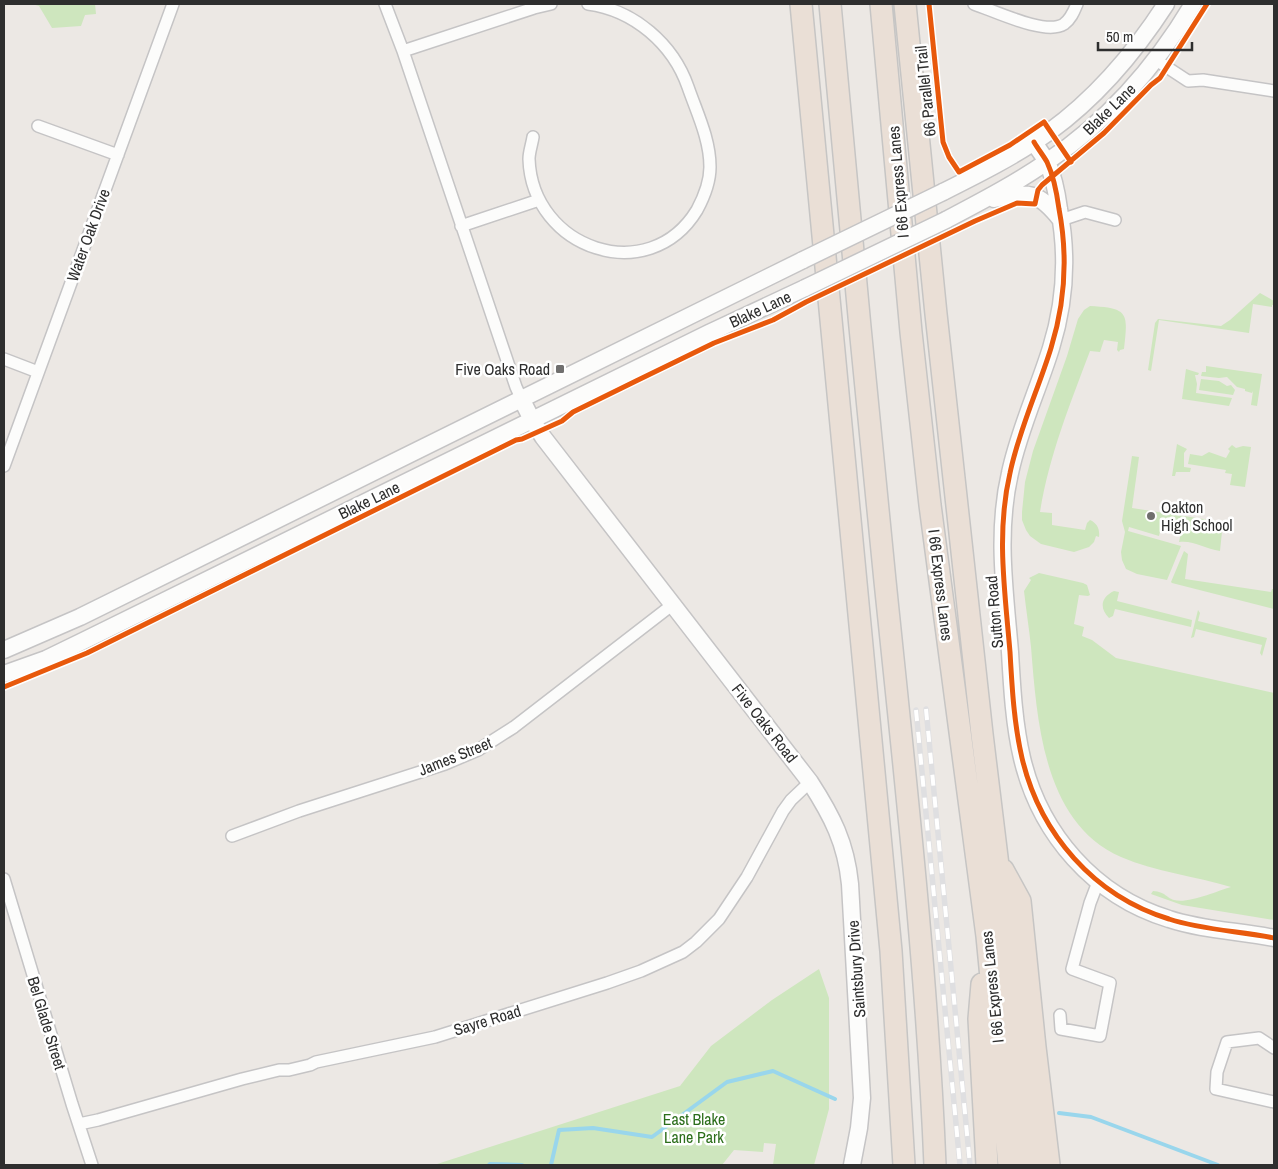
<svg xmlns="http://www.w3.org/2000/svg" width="1278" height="1169" viewBox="0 0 1278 1169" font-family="'Archivo Narrow',sans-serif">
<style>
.green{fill:#cee6be}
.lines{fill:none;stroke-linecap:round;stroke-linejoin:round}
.stream{stroke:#99d6ec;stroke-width:4}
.street-casing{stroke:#c5c4c5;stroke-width:14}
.secondary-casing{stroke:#c5c4c5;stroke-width:19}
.highway-casing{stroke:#c6c5c4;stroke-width:24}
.street{stroke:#fcfcfb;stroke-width:11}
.secondary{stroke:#fcfcfb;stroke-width:16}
.highway{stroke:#eadfd6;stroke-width:21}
.rail-casing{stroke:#dfdfe1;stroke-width:5.5}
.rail{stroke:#fff;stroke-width:4;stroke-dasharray:11;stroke-linecap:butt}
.secondary-bridge-casing{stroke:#c5c4c5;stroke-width:19;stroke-linecap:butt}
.secondary-bridge{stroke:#fcfcfb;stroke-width:16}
.cycleway-casing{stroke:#fff;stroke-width:8}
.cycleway{stroke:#e8590c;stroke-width:5}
.poi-dot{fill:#706f6e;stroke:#fff;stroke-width:2}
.labels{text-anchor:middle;stroke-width:5;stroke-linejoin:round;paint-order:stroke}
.street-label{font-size:16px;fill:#2e2e2e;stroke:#fff}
.poi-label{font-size:16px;fill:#2e2e2e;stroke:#fff;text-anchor:end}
.park-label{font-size:16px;fill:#2c6e1b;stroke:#fff}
</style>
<rect width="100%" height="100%" fill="#ece8e4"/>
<path class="green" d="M32,4H95L96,14L85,15L81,26L52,28L39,6Z
M1260,293L1274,301L1273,305H1272V307L1253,304L1249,333L1159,320L1151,371L1148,370L1155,323L1158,319L1221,326L1230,320Z
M1090,306C1129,308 1128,313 1124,349L1120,350L1119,352L1117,350L1118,342L1104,340L1100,352L1090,351C1070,404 1049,456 1040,512L1052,513V525L1085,530L1087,523L1090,520C1097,523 1100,529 1099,537L1096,536L1094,542L1089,547L1074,552L1041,544L1030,536L1026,530L1022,520V512L1025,482L1033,451L1067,356L1078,319L1084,310Z
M1206,366L1262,374L1257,406L1251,405L1253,391L1252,393L1245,391V389L1237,387L1227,377L1219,378L1201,376L1202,372H1206Z
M1186,369L1199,373L1198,375H1195L1197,384L1196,393L1232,398L1229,406L1182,399Z
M1201,379L1219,381L1227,386L1231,385L1235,390L1233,395L1199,390Z
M1177,444L1187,449L1184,453V467L1191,468L1190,472H1176L1175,476H1172Z
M1232,445L1236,448L1243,446L1251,447L1245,487L1230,485L1232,474L1225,473L1226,470L1188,464L1190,454L1202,456L1209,452L1226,458L1230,451L1228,449Z
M1132,456L1139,457L1132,508L1223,522L1220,551C1205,549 1194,540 1179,542L1181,533L1161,527L1159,536L1129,527L1128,531L1181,546L1167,580L1137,574L1126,569L1122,560L1121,552L1125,532L1122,521Z
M1184,551L1188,554L1185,579L1271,592L1272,589H1274V609L1172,583L1171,582Z
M1039,573L1083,583L1087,585L1090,595L1088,596L1079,595L1074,624L1084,627L1082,636L1092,640L1116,658L1274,693V920L1182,905L1151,894L1153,891C1166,892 1165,897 1174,900C1188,904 1217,891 1231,887C1195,876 1156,872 1121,857C1043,823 1037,720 1031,647C1029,628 1026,609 1024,591L1031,580L1029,578Z
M1114,591L1119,592L1117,601L1192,620L1191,627L1115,609L1113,616L1109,618C1099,608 1101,597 1114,591Z
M1198,610L1200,613L1198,621L1267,638L1262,656L1260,653L1262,645L1196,629L1194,637L1191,638Z
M819,969L829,998V1109L814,1165H773L776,1144L764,1143L763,1152L734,1150L722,1165H434L680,1086L711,1046L772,1000Z"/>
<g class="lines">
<path class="stream" d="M1059,1113L1091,1117L1218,1165
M489,1165L490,1164L522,1165
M551,1165L559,1130L593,1128L652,1137L727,1082L773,1071L835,1099"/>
<g class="street-casing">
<path id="street" d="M385,4L403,51L516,387L521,398
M974,4C995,11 1046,36 1064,24C1071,19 1074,11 1077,4
M403,51L534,8L551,4
M1156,60L1188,81L1203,80L1274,91
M38,126L118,155
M533,137C532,144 529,152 529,159C532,249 649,289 697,210C704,197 710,182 710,167C710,139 697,113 688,87C673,44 634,10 588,4
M1061,220L1085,212L1115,220
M461,226L539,200
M4,359L38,372
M4,466L173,4
M232,836L299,811L445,764L478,750L514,727L672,605
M4,879L72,1104L92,1165
M1060,1015L1061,1029L1100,1036L1110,983L1072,969L1090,903L1098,882
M1274,1048L1259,1038L1227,1042L1217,1072L1216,1089L1274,1102
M79,1124L98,1120L242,1079L279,1070H289L310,1065L316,1062L435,1037L607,983L641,971L683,952L696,942L719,919L747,877L783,811L791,800L810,782"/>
</g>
<g class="secondary-casing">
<path id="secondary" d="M1034,142C1038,149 1043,155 1047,162C1054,177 1057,194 1059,209C1068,256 1065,303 1051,348C1038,390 1019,430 1010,473C996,533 1005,592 1010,652C1012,687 1014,724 1022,758C1040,834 1094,896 1169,919C1202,930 1240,931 1274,938
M943,192C979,174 1015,156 1049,132C1096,98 1135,52 1166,4
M994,199C1029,191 1038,191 1061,220
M946,220C980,202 1015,184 1048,161C1108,121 1156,66 1193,4
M521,398L532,420L543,437L810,782C832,816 846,843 850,884L862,1098L859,1128L852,1165
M4,650L80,617L803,260
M4,674L46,659L81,642L709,333L805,288"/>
</g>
<g class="highway-casing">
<path id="highway" d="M801,4L891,951L904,1165
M830,4C848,196 865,389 885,581C905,776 927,970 935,1165
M881,4L911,332L930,505L987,936L1009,1165
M905,4L936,314L982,734L1014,997L1030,1165
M1003,870L1020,901L1035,1047L1049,1165
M982,984L979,1019L987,1165"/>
</g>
<use href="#street" class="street"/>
<use href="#secondary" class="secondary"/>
<use href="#highway" class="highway"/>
<g class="rail-casing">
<path id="rail" d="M926,709L970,1165
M916,710L960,1165"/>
</g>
<use href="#rail" class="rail"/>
<g class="secondary-bridge-casing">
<path id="secondary-bridge" d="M803,260L943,192
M805,288L946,220"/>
</g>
<use href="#secondary-bridge" class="secondary-bridge"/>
<g class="cycleway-casing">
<path id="cycleway" d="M929,4L943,142L949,157L959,172L1010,145L1044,122L1071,162
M1034,142C1038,149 1043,155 1047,162C1054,177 1057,194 1059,209C1068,256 1065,303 1051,348C1038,390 1019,430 1010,473C996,533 1005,592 1010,652C1012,687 1014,724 1022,758C1040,834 1094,896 1169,919C1202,930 1240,931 1274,938
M4,687L87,653L516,440L522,439L562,421L573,412L636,381L714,343L773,320L806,302L975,221L1017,203L1035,204L1038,190L1042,185L1104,133L1151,85L1160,78L1207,4"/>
</g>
<use href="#cycleway" class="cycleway"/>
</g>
<g class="poi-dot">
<rect x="555" y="364" width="10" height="10" rx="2.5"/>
<circle cx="1151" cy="516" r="5"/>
</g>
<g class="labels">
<g class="street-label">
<text transform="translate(925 91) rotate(-96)" y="6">66 Parallel Trail</text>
<text transform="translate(1109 109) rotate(-44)" y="6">Blake Lane</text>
<text transform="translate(898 182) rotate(-95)" y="6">I 66 Express Lanes</text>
<text transform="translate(88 235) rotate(-70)" y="6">Water Oak Drive</text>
<text transform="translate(760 309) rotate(-25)" y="6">Blake Lane</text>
<text transform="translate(369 500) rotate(-26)" y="6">Blake Lane</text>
<text transform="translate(941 585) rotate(83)" y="6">I 66 Express Lanes</text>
<text transform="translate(994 612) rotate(-95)" y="6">Sutton Road</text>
<text transform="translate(765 723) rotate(52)" y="6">Five Oaks Road</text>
<text transform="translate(455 756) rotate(-22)" y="6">James Street</text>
<text transform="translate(856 969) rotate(-94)" y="6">Saintsbury Drive</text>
<text transform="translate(992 987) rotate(-96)" y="6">I 66 Express Lanes</text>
<text transform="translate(487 1020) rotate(-17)" y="6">Sayre Road</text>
<text transform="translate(47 1023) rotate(73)" y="6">Bel Glade Street</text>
</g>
<g class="poi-label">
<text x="550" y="375">Five Oaks Road</text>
<text x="1161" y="513" text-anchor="start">Oakton<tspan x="1161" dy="18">High School</tspan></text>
</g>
<g class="park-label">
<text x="694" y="1125">East Blake<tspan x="694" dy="18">Lane Park</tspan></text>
</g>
</g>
<rect width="1278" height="1169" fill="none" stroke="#2e2e2e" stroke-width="10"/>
<path d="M1098 42v8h94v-8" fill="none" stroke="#2e2e2e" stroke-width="2.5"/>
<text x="1106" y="42" font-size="15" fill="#2e2e2e" stroke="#ffffff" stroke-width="4" paint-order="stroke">50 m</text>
</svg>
